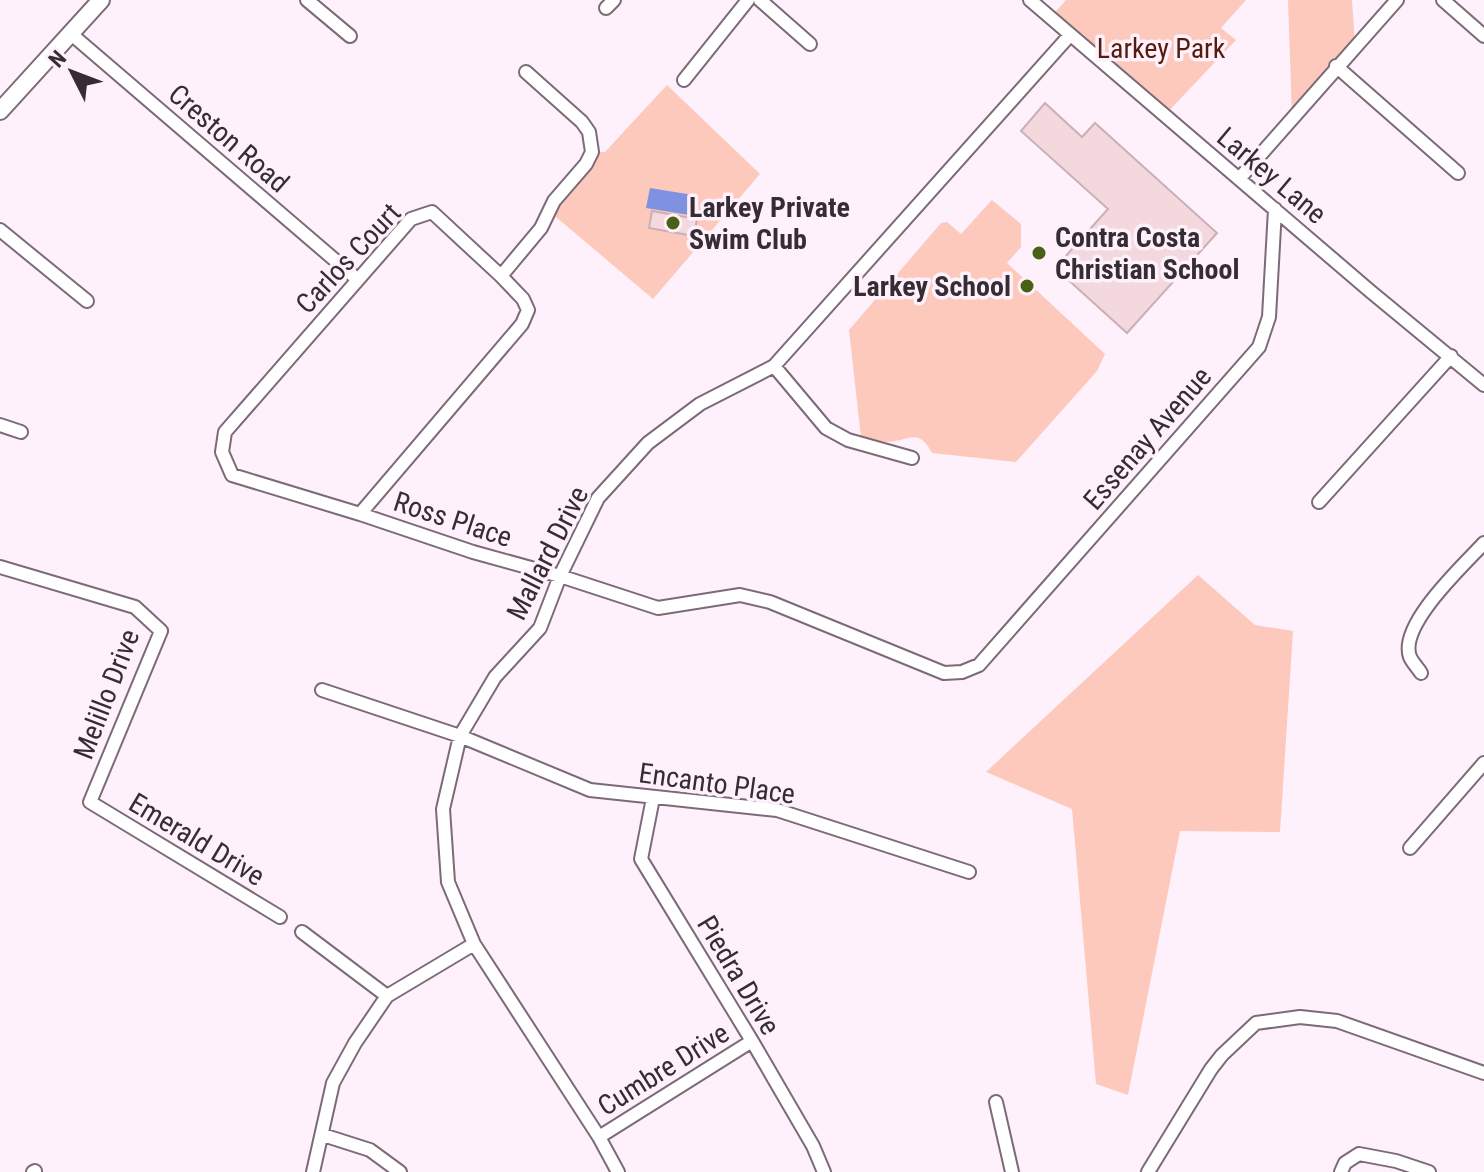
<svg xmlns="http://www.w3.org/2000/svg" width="1484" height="1172" viewBox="0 0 1484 1172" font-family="'Roboto Condensed',sans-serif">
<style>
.green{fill:#fdc9bc}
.water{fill:#7f92e2}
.building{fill:#f3d8dd;stroke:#cab0b5;stroke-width:2}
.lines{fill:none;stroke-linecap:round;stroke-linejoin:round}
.minor-casing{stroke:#7c6a78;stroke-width:16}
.secondary-casing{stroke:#7c6a78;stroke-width:20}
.minor{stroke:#fff;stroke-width:12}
.secondary{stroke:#fff;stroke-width:16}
.poi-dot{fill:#476214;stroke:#fef1fb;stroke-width:3}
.labels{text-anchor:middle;stroke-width:7;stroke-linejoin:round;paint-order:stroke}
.park-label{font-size:28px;fill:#551b0c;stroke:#fef1fb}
.street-label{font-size:28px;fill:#352d33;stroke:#fef1fb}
.poi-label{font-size:28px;font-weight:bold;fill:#352d33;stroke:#fef1fb;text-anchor:start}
</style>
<rect width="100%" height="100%" fill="#fef1fb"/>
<path class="green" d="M1066,0H1246L1221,28L1236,40L1164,116L1050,18Z
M1288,0H1352L1355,45L1292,117Z
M667,85L760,174L653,299L550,212L592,152H605Z
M992,200L1021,224V247L1007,263L1105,354L1097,371L1016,462L932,453C918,427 910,441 887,442C879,442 870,439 861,437L849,330L941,223L947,222L961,234Z
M1198,575L1255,625L1293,631L1280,832L1180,831L1128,1095L1096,1084L1072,809L986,772Z"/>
<path class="water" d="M650,188L693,195L689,215L646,208Z"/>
<path class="building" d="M1045,103L1082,137L1095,123L1217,233L1127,333L1055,268L1108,209L1021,131Z
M652,211L697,219L694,236L649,228Z"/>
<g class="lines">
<g class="minor-casing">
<path id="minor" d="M307,0L350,36
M760,0L810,44
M1030,0L1370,291L1484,385
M1443,0L1484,36
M606,8L614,0
M70,33L357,279
M1336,66L1458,173
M684,80L748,0
M1239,179L1397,0
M0,230L87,301
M501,276L541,228L554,201L586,164L592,152L589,132L582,122L526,72
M774,366L826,428L848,440L912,458
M0,425L21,432
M1319,502L1451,356
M360,514L522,324L528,310L523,299L501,276L432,212L411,219L225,432L222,452L232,475L360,514L473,552L560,576L658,608L740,595L770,602L944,673L962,672L979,665L1259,347L1269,317L1275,209
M0,567L135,607L161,631L90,802L280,917
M1421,673C1418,668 1412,662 1410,657C1398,625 1464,565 1484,543
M322,690L460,736L590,790L777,810L969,872
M653,798L641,859L752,1041L813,1146L824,1172
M1410,848L1484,763
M302,932L387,996
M996,1102L1012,1172
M323,1135L370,1150L400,1172
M599,1137L752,1041
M33,1172L35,1171
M313,1172L333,1083L355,1043L387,996L474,944
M618,1172L599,1137L474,944L448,882L443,809L460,736L495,677L540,628L560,576L598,498L648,443L700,404L774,366L1070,35
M1148,1172L1211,1069L1222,1055L1256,1023L1300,1017L1337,1021L1484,1073
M1341,1172L1345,1163L1359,1154L1396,1161L1429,1172"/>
</g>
<g class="secondary-casing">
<path id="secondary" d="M0,111L101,0"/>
</g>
<use href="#minor" class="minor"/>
<use href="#secondary" class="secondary"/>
</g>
<g class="poi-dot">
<circle cx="673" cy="223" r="8"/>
<circle cx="1039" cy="253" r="8"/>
<circle cx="1027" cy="286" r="8"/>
</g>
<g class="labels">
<g class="park-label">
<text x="1161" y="58">Larkey Park</text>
</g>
<g class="street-label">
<text transform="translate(229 138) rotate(41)" y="10">Creston Road</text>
<text transform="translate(1272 175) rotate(40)" y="10">Larkey Lane</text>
<text transform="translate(348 258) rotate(-47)" y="10">Carlos Court</text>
<text transform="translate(1147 438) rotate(-49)" y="10">Essenay Avenue</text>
<text transform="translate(453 519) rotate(18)" y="10">Ross Place</text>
<text transform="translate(547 553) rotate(-63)" y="10">Mallard Drive</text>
<text transform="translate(106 694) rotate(-69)" y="10">Melillo Drive</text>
<text transform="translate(717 783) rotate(8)" y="10">Encanto Place</text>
<text transform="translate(197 839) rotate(31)" y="10">Emerald Drive</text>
<text transform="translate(739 975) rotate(59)" y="10">Piedra Drive</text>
<text transform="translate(663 1069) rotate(-32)" y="10">Cumbre Drive</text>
</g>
<g class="poi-label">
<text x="689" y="217">Larkey Private<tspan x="689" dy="32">Swim Club</tspan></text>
<text x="1055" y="247">Contra Costa<tspan x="1055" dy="32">Christian School</tspan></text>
<text x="1011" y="296" text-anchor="end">Larkey School</text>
</g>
</g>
<g transform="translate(72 72) rotate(312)" stroke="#fef1fb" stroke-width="6" paint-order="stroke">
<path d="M0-6L14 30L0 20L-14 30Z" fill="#352d33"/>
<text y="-12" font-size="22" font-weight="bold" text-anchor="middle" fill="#352d33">N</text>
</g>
</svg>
